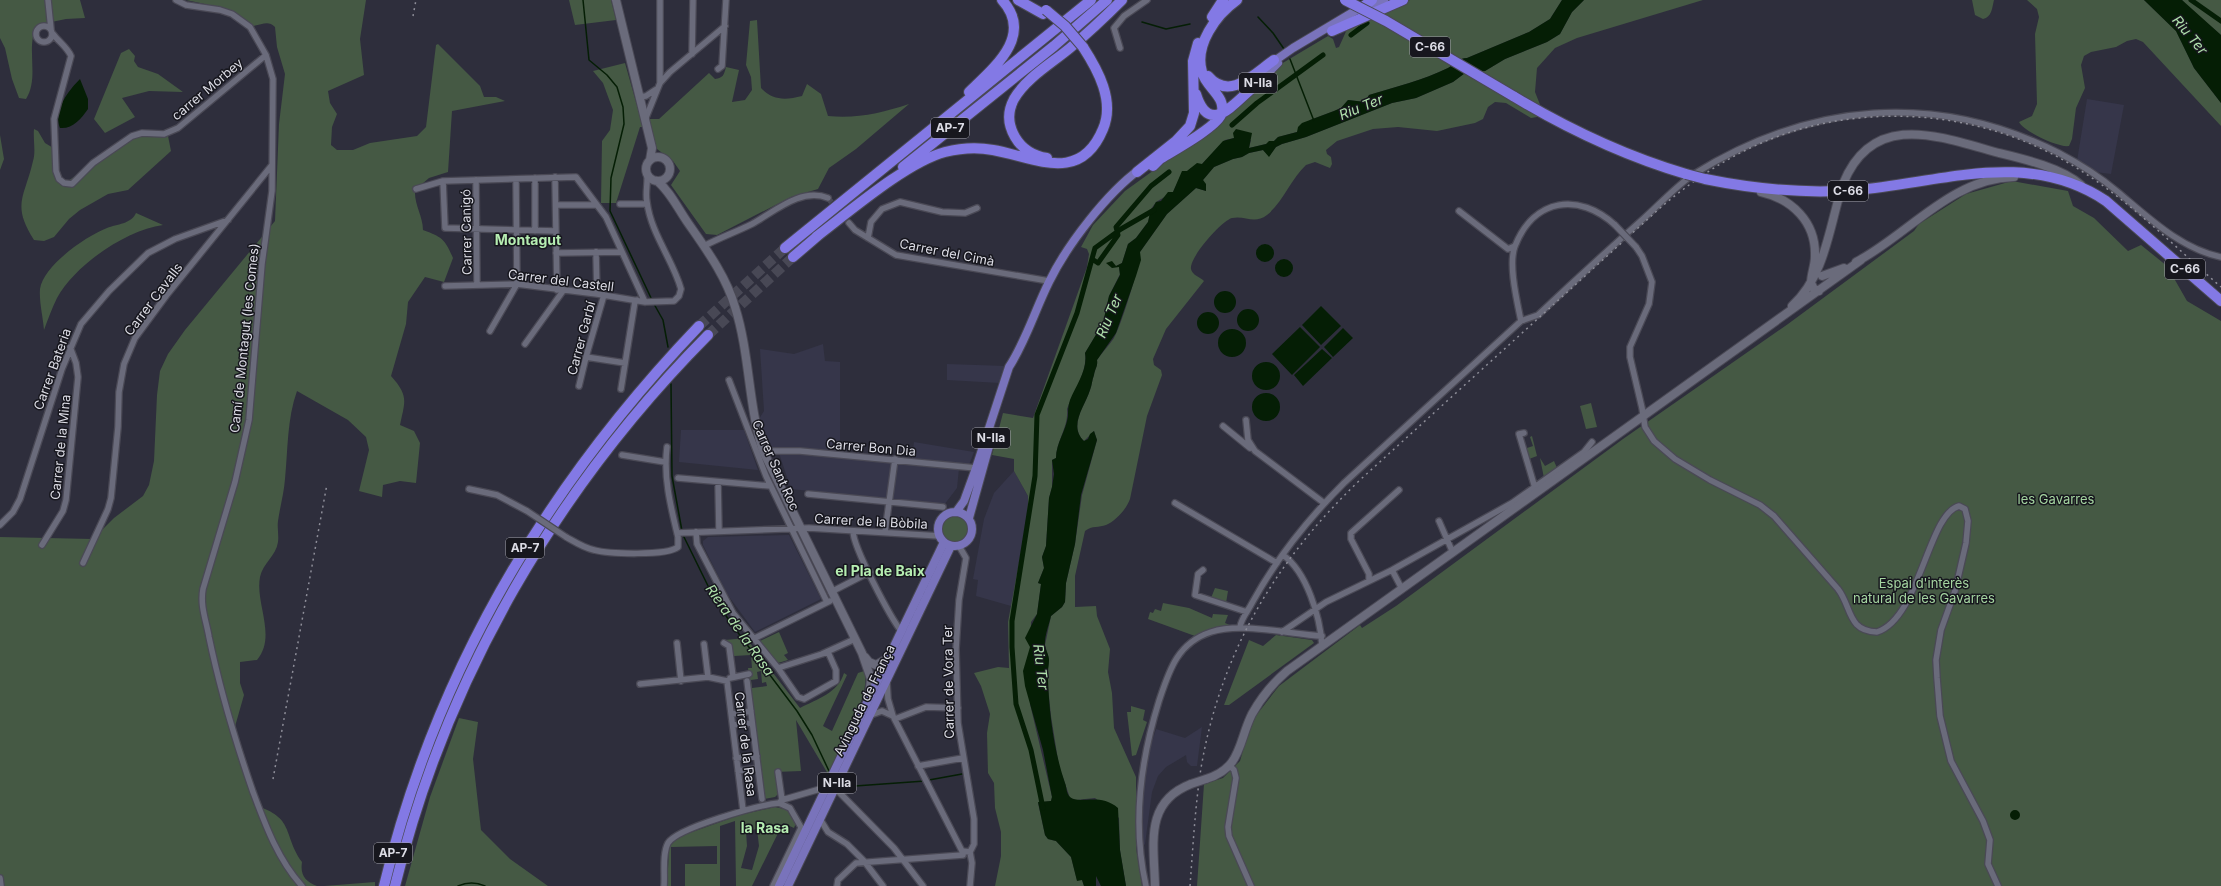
<svg xmlns="http://www.w3.org/2000/svg" width="2221" height="886" viewBox="0 0 2221 886" font-family="Inter,sans-serif">
<style>
.built{fill:#36364a}
.green{fill:#455944;fill-rule:evenodd}
.water{fill:#051e05}
.lines{fill:none;stroke-linecap:round;stroke-linejoin:round}
.stream{stroke:#051e05;stroke-width:1.5}
.canal{stroke:#051e05;stroke-width:5}
.street-tunnel{stroke:#484855;stroke-width:5.5;stroke-dasharray:5.5 3;stroke-linecap:butt}
.highway-tunnel{stroke:#484855;stroke-width:10;stroke-dasharray:10 5;stroke-linecap:butt}
.street-casing{stroke:#4a4955;stroke-width:8}
.secondary-casing{stroke:#4a4955;stroke-width:10}
.primary-casing{stroke:#4a4955;stroke-width:10}
.highway-casing{stroke:#4a4955;stroke-width:12}
.street{stroke:#6a6b7b;stroke-width:5.5}
.secondary{stroke:#6a6b7b;stroke-width:8}
.primary{stroke:#7973bb;stroke-width:8}
.highway{stroke:#8379e5;stroke-width:10}
.rail{stroke:#8e8e99;stroke-width:1.5;stroke-dasharray:2 4;stroke-linecap:butt}
.street-bridge-casing{stroke:#4a4955;stroke-width:8;stroke-linecap:butt}
.secondary-bridge-casing{stroke:#4a4955;stroke-width:10;stroke-linecap:butt}
.highway-bridge-casing{stroke:#4a4955;stroke-width:12;stroke-linecap:butt}
.street-bridge{stroke:#6a6b7b;stroke-width:5.5}
.secondary-bridge{stroke:#6a6b7b;stroke-width:8}
.highway-bridge{stroke:#8379e5;stroke-width:10}
.labels{text-anchor:middle;stroke-width:3;stroke-linejoin:round;paint-order:stroke}
.shield{fill:#17171e;stroke:#a1a1a9;stroke-width:1}
.shield-label{font-size:12px;font-weight:bold;fill:#dcdce5}
.street-label{font-size:13px;fill:#dcdce5;stroke:#17171e}
.park-label{font-size:13px;fill:#a5d5a1;stroke:#17171e}
.water-label{font-size:14px;font-style:italic;fill:#afe0ab;stroke:#17171e}
.neighbourhood-label{font-size:14px;font-weight:bold;fill:#b6eeb2;stroke:#17171e}
</style>
<rect width="100%" height="100%" fill="#2e2e3c"/>
<path class="built" d="M2087,99L2124,105L2111,174L2095,172L2077,161Z
M823,344L825,361L840,362V451L766,447L759,419L764,411L760,349L794,354Z
M947,364L1006,366L1000,383L947,380Z
M681,430H744L758,470L679,462Z
M914,442L974,452L969,465L912,458Z
M779,453H801L959,468L957,488L944,505L791,489Z
M1014,471L1028,496V503L1026,524L1011,606L976,596L978,580L973,579L984,519L994,493Z
M789,535L821,599L755,632L727,594L703,545V541L708,537Z
M1202,727L1197,766H1191L1187,762L1186,755L1166,767L1158,776L1152,792L1145,844L1141,848L1142,792L1147,758L1156,729L1185,738Z"/>
<path class="green" d="M0,0H80L85,18L66,19L37,25C25,48 40,77 26,99L19,98L12,79L5,48L0,38Z
M186,0H366L360,39L364,75L328,91L330,103L337,114L332,127L331,145L337,150H353L370,143L417,136L426,127L436,45L438,44L480,86L484,97H496L505,101L452,111L448,172L429,178L415,190C414,205 423,216 423,230C442,237 445,239 453,258L444,282L425,277L408,302L406,324L391,376C409,396 405,401 400,425L414,431L420,443L416,483L400,481L383,485L382,497L359,491L369,450L366,437L348,420L297,391C287,419 288,449 285,479C284,493 280,507 278,521C277,528 279,535 278,542C276,556 263,563 260,577C255,604 277,636 257,660L240,662V683L244,695L232,737L254,805C296,818 282,834 302,862C300,875 305,881 317,886H0V537L93,539L114,518L143,496L149,485L154,461L157,395L160,371L168,354L185,330L275,221L279,124L285,74L277,47L275,27C268,20 262,25 253,26C232,10 212,5 186,0Z
M569,0H611L616,20L575,25Z
M1410,0H1562L1550,19L1529,32L1467,58C1459,58 1455,64 1448,68C1423,80 1396,87 1369,95L1365,102L1348,100L1341,108L1334,111L1310,120L1297,132L1278,137L1274,141L1266,144L1249,148L1251,140L1234,138L1225,140L1202,164L1191,168L1180,177L1173,192L1156,202L1151,209L1148,222L1136,238L1128,244L1122,263L1116,266L1106,263L1119,267L1120,274L1109,296L1103,323L1085,353C1088,372 1073,392 1067,409C1069,427 1056,441 1056,458L1052,460V487L1049,498L1046,546L1042,557L1044,568L1038,583L1041,584L1037,614L1031,622L1030,704L1052,797L1051,801L1038,803L1045,835L1048,839L1056,841L1071,857L1077,880H1082L1084,886H995L1001,856V832L995,808L994,783L988,773L987,733L990,714L981,686L974,673L998,667L1009,668L1008,622L1026,524L1028,503V496L1014,471V459L992,455L1003,413L1033,418L1087,267L1089,254L1087,249L1081,247L1093,225L1125,191L1222,121L1276,67L1328,36L1333,39L1336,48L1339,47L1348,27L1383,9Z
M1584,0H1703L1577,38L1555,48L1537,68L1535,92L1541,107L1537,117L1531,118L1506,103L1495,102L1488,107L1483,119L1475,123L1437,131L1398,127L1373,129L1337,141L1326,150L1327,154L1331,157L1332,164L1330,168L1315,162L1306,165C1291,179 1283,202 1267,215C1254,225 1245,215 1232,218C1221,221 1189,258 1191,269C1192,275 1200,277 1204,281L1166,329L1153,359L1154,365L1161,370L1162,375L1147,416L1130,499C1127,508 1116,521 1106,525C1099,528 1092,525 1085,531L1075,576V607L1096,606L1097,616L1110,649L1108,672L1112,693L1114,728L1136,777V848L1142,886H1126L1120,850L1119,818L1095,798L1076,800L1070,798L1059,766L1051,716L1047,677L1049,659L1045,645L1051,616L1062,607L1065,602L1066,583L1075,544L1082,495L1097,440L1094,431L1084,441C1068,426 1085,406 1090,390C1092,385 1092,380 1094,375C1095,369 1098,366 1097,360C1102,353 1109,345 1114,338C1120,329 1141,263 1140,252L1167,214L1196,188L1206,191L1203,180L1214,167L1233,159L1242,157L1249,153L1263,150L1269,156L1276,147L1282,144L1306,137L1392,103L1416,98L1453,82L1465,73L1485,71L1505,59L1547,42L1560,34L1572,12Z
M1972,0H1994C1992,8 1992,17 1983,19L1975,15Z
M2027,0H2144L2176,31L2194,68L2221,103V126L2143,42L2136,39L2127,41L2116,47L2091,52L2084,56L2081,65L2085,88L2076,108L2072,139L2069,146C2059,148 2023,131 2019,122L2032,116L2037,104L2035,34L2039,17L2037,9Z
M2182,0H2221V35L2186,5Z
M757,20L761,88C773,101 786,100 802,96L807,84L821,94L828,116C856,119 882,113 909,104L856,149L829,168L818,189L791,197L717,235L706,234L671,185L680,171L673,161L657,149L648,119H659L709,73L715,79C723,78 724,75 726,67L739,70L732,102L745,100L752,90L751,77L746,65L750,21Z
M129,49L135,56L134,61L138,67L158,74L183,92L149,91L122,98L135,117L105,133L94,119L121,53Z
M625,63L643,127H640L616,203H601L602,141L610,130L613,110L603,83L593,71Z
M34,129L38,131L45,143L55,149L56,171L60,178L68,181L115,148L141,134L168,136L171,151L128,190L108,194L80,210L69,219L54,237L44,241L34,240C11,204 25,197 33,161C36,152 33,139 34,129Z
M0,135L4,159L0,170Z
M2012,181L2068,191L2073,206L2094,218L2128,251L2141,245L2167,266L2187,301L2221,321V886H1197L1204,784L1223,778L1240,761L1251,722L1279,686L1360,625L1362,628L1396,606L1623,439L1788,324L1914,231L1919,224L1966,194Z
M136,213L163,225C126,230 75,265 57,298C52,308 48,319 44,330C43,317 39,302 40,289C43,266 86,236 107,228C117,224 131,224 136,213Z
M1591,403L1597,427L1586,429L1580,406Z
M1532,436L1537,456L1529,459L1524,449L1533,446L1530,437Z
M1540,458L1545,466L1554,461L1557,468L1544,478Z
M942 529a13 13 0 1 1 26 0a13 13 0 1 1-26 0Z
M1215,588L1228,591L1226,603L1211,598Z
M1163,603L1189,608L1212,618L1213,614L1228,615L1225,623L1232,626L1216,628L1195,636L1148,619L1150,612L1153,613L1155,609L1161,611Z
M779,632L788,653L784,655L788,660L778,663L760,641Z
M1276,635L1312,640L1314,643L1229,705H1224L1249,640L1263,646Z
M746,638L800,708C817,699 838,693 844,673L847,675L823,726L832,731L858,673L864,671C873,692 838,751 828,774L796,720L801,771L775,772L778,794L775,797L764,799L748,668H752L751,655L734,656L730,643L725,640ZM761,671L762,683L766,682L767,686L752,688L751,680L758,679L757,672Z
M1131,706L1145,710L1143,720L1147,722L1136,755L1132,756L1127,712H1131Z
M459,718L478,722L473,759L481,830L510,859L548,886H405L430,797Z
M775,807L789,810L796,823L794,828L783,823L752,886H736L735,821L720,826V886H685V864H717V846L671,847V886H667L669,850L670,846L678,837L740,815ZM757,829L759,846L752,870L741,868L747,846L746,831Z
M375,882V886H324Z"/>
<path class="water" d="M1562,0H1584L1572,12L1560,34L1547,42L1505,59L1485,71L1465,73L1453,82L1416,98L1392,103L1306,137L1282,144L1276,147L1269,157L1263,150L1249,153L1242,157L1233,159L1214,167L1203,180L1206,184V191L1196,188L1167,214L1140,252L1141,260L1136,276L1116,333L1097,360C1098,366 1095,369 1094,375C1092,380 1092,385 1090,390C1085,406 1068,426 1084,441L1088,439L1090,434L1094,431L1097,440L1081,495L1075,544L1066,583L1065,602L1062,607L1051,616C1049,625 1044,637 1045,646C1046,651 1049,655 1049,660C1049,666 1047,673 1048,679C1049,713 1054,751 1065,783C1067,788 1066,793 1070,797C1079,805 1100,792 1118,808L1120,850L1126,886H1101L1096,876V886H1084L1082,880L1077,881L1071,857L1056,841L1048,839L1045,835L1038,802L1051,801L1052,797L1043,750L1025,686L1023,671L1030,647L1025,638L1037,614L1041,584L1038,583L1044,568L1042,557L1046,546L1049,498L1052,487L1054,474L1052,460L1056,458C1056,443 1066,431 1068,416C1068,410 1068,406 1070,400C1076,385 1088,370 1085,353L1103,323L1109,296L1120,275L1119,267L1112,268L1106,263L1112,261L1116,266L1122,263L1128,244L1136,238L1148,222L1150,213L1156,202L1161,201L1168,192H1173L1182,171H1187L1197,163L1202,164L1223,141L1234,138L1233,133L1236,129L1252,133L1249,148L1266,144L1269,141H1274L1278,137L1297,132L1298,127L1302,123L1334,111L1341,108L1348,100L1365,102L1369,95C1396,87 1423,80 1448,68C1455,64 1459,58 1467,58L1529,32L1550,19Z
M2144,0H2182L2221,35V103L2194,68L2176,31Z
M80,79L88,99V109C81,119 73,129 60,128C53,111 68,91 80,79Z
M1256 253a9 9 0 1 1 18 0a9 9 0 1 1-18 0Z
M1275 268a9 9 0 1 1 18 0a9 9 0 1 1-18 0Z
M1214 302a11 11 0 1 1 22 0a11 11 0 1 1-22 0Z
M1321,306L1341,326L1321,345L1302,325Z
M1237 320a11 11 0 1 1 22 0a11 11 0 1 1-22 0Z
M1197 323a11 11 0 1 1 22 0a11 11 0 1 1-22 0Z
M1300,327L1320,347L1292,375L1272,354Z
M1343,328L1353,338L1333,357L1324,347Z
M1218 343a14 14 0 1 1 28 0a14 14 0 1 1-28 0Z
M1322,349L1332,358L1303,386L1294,375Z
M1252 376a14 14 0 1 1 28 0a14 14 0 1 1-28 0Z
M1252 407a14 14 0 1 1 28 0a14 14 0 1 1-28 0Z
M2010 815a5 5 0 1 1 10 0a5 5 0 1 1-10 0Z"/>
<g class="lines">
<path class="stream" d="M583,0L589,60L607,75L617,87L623,107L624,124L611,178L610,211L652,300
M1258,17L1273,33L1284,49
M1142,22L1166,29L1190,24
M1290,59L1314,121
M654,304L663,320L668,347
M671,384L672,476L682,531
M683,535L711,592L730,622L797,711L812,735L829,771
M929,780L962,774
M841,787L925,781
M458,886C467,882 476,882 485,886"/>
<path class="canal" d="M2191,0L2221,21
M1351,35L1367,23
M1232,125L1257,103L1323,55
M1092,259L1098,263L1118,235L1116,227L1151,186L1169,172
M1043,808L1031,750L1016,704L1012,647V621L1035,476L1037,415L1077,313L1095,248L1121,229L1154,210"/>
<path class="street-tunnel" d="M828,198L844,218"/>
<path class="highway-tunnel" d="M699,326L785,248
M708,335L793,257"/>
<g class="street-casing">
<path id="street" d="M48,0L51,29
M176,0L186,5L220,10L232,14L250,27L266,55L273,79L272,191L262,264L249,420L235,482L203,589C200,606 206,620 209,637C220,690 235,740 253,792C265,824 278,860 302,886
M36 34a8 8 0 1 1 16 0a8 8 0 1 1-16 0Z
M53,34C59,42 67,47 71,56L54,119L56,171L59,179L64,183L72,184L93,163L132,136L142,133L164,134L178,128L266,55
M1120,48L1114,28L1124,16L1147,0
M692,54L693,0
M718,69L722,66L726,0
M660,83V0
M639,97L646,96L655,90
M645,120L660,83L670,72L725,26
M555,177L557,290
M535,178V231
M476,180L477,285
M443,181L445,228L556,231
M416,189L443,181L576,177L606,217L645,302
M620,204H647
M556,205H596
M1459,211L1508,249L1515,246
M849,223L855,230L896,255L1049,281
M868,238L871,222L882,209L900,202L942,212L965,213L977,208
M704,246C719,238 736,232 752,224C774,212 801,187 828,198
M1636,247L1642,256L1652,282L1649,304L1630,347V357L1642,408L1645,427L1654,441L1675,459L1710,480L1760,505L1774,516L1838,589C1852,607 1847,631 1877,632C1920,618 1928,514 1959,506L1965,509L1968,521L1966,543L1955,591L1941,630L1936,660L1937,678L1940,716L1951,761L1983,821L1990,840L1988,864L1998,886
M596,252L597,294
M556,253L622,252
M445,286L517,284L597,294L645,302L674,301L679,296L681,289C673,260 651,234 647,202C645,193 648,184 647,174
M1521,321C1517,301 1508,264 1515,246C1534,198 1579,192 1615,225
M490,331L517,284L516,179
M525,344L563,291
M586,357L625,363
M729,380L766,476L827,602
M579,386L586,357L604,295
M621,389L635,301L637,300
M1246,420L1248,440L1255,451L1324,503
M1223,426L1250,448
M1524,433L1519,434L1535,488
M763,451H800L976,468
M622,455L665,462
M678,478L771,486
M718,482L719,531
M469,489L497,495L527,511
M808,494L943,507
M1175,503L1277,563
M1439,521L1453,553
M0,525L13,512L20,499L62,369L81,324L109,291L148,253L175,239L228,220
M853,531C853,547 891,619 902,632
M696,532L697,544L733,613L778,668L798,697L804,699L836,681V670L828,652
M885,532L895,459
M677,533L809,528L940,536
M566,537C575,542 584,548 594,550C609,554 667,556 678,547V537C671,508 663,477 667,447
M42,545L63,511L66,500L78,377L76,363L70,347
M959,546L966,558L959,600L956,649L958,723L974,819V844L970,852
M1283,555C1307,572 1320,617 1322,645
M83,563L108,509L111,498L118,427L119,392L124,364L135,338L166,296L272,165
M1203,570L1198,574L1195,595L1247,612
M1392,570L1402,589
M1369,580V574L1351,539V533L1399,490
M831,592L870,572
M1240,627C1241,619 1248,611 1252,603C1276,559 1309,518 1344,483L1521,321L1538,315C1573,282 1608,250 1643,219C1660,204 1676,186 1694,174C1810,102 1936,91 2059,153C2080,164 2100,177 2118,192C2149,218 2181,249 2221,257
M1282,632L1326,602L1392,570L1512,503L1584,452L1592,442
M753,639L830,601
M677,643L681,681
M724,643L729,646L733,676
M704,644L708,677
M778,668L822,654L855,639
M730,678L749,674
M727,681L743,810
M747,681L762,799
M887,683L888,699L893,716L962,851L970,852
M640,684L708,677L727,681
M732,714L751,711
M871,715L882,711L893,716
M895,719L926,707L958,708
M733,725L752,723
M736,758L757,756
M918,766L963,758
M1230,766L1234,770L1236,778L1228,827L1229,836L1251,886
M738,771L758,768
M778,772L782,800
M835,788L894,848L923,886
M779,803L790,808L802,829
M820,819L828,832L847,844L864,861L883,886
M970,852L972,863L970,886
M0,878L1,886
M664,886C665,874 662,854 668,843C677,828 759,805 779,803L782,800L827,787
M773,886L801,828
M837,886L838,880L856,863L963,855
M1146,886C1132,824 1140,762 1159,701C1169,671 1177,643 1211,632C1242,622 1288,634 1322,636"/>
</g>
<g class="secondary-casing">
<path id="secondary" d="M616,0L652,148L650,160
M646 169a12 12 0 1 1 24 0a12 12 0 1 1-24 0Z
M657,181C670,191 678,209 688,223C706,249 726,276 735,307C750,354 748,405 763,451L862,653L871,679L869,697
M1843,184C1873,109 1941,137 1999,153C2024,159 2062,168 2081,185
M1761,192C1792,199 1816,222 1815,256C1815,266 1811,274 1811,283L1814,289L1819,291
M1856,262C1908,235 1951,178 2014,177
M1822,276L1844,268
M1792,306C1823,277 1828,236 1839,197
M865,657L869,662L876,665L890,657
M1206,779C1242,768 1238,742 1252,714C1261,698 1273,683 1287,671L1861,260
M1155,886C1154,844 1144,802 1191,784"/>
</g>
<g class="primary-casing">
<path id="primary" d="M1362,13L1384,0
M1270,64L1293,48L1365,5
M1251,90L1278,63
M938 529a17 17 0 1 1 34 0a17 17 0 1 1-34 0Z
M956,512L964,501L976,468L1009,367C1026,341 1035,310 1049,282C1067,245 1107,193 1140,169
M969,518L991,439
M779,886L944,542
M788,886L951,546"/>
</g>
<g class="highway-casing">
<path id="highway" d="M1018,0L1043,14
M1364,6L1372,0
M1212,17L1223,0
M1332,31L1403,0
M1208,76C1230,102 1255,73 1274,60
M969,92C995,67 1034,35 1002,0
M1196,94C1210,139 1236,100 1255,86
M1513,96C1568,129 1625,156 1686,174
M1047,158C1034,156 1022,149 1015,137C1008,125 1007,112 1014,99C1026,78 1052,63 1070,48C1088,33 1106,16 1122,0
M1153,166L1160,159C1173,151 1215,128 1221,115C1228,97 1206,88 1202,72C1194,45 1216,15 1237,0
M903,167L1054,46L1107,0
M1137,172L1176,141L1190,126L1194,113L1193,61L1198,43
M1705,179C1754,189 1805,194 1856,190C1941,183 2027,148 2106,201L2221,301
M816,237C849,212 907,162 945,152C961,148 977,147 993,150C1034,157 1080,185 1103,129C1115,101 1098,70 1083,47
M785,248L1091,0
M793,257L821,233
M384,886C436,671 547,485 699,326
M395,886C446,677 557,487 708,335"/>
</g>
<use href="#street" class="street"/>
<use href="#secondary" class="secondary"/>
<use href="#primary" class="primary"/>
<use href="#highway" class="highway"/>
<path class="rail" d="M413,16L416,0
M273,779L327,484
M1190,886C1193,847 1195,807 1201,768C1221,651 1276,560 1361,479L1660,208C1686,186 1714,166 1744,151C1848,99 1977,106 2075,167C2129,200 2174,246 2221,287"/>
<g class="street-bridge-casing">
<path id="street-bridge" d="M1615,225L1636,247
M527,511L566,537"/>
</g>
<g class="secondary-bridge-casing">
<path id="secondary-bridge" d="M1191,784L1206,779"/>
</g>
<g class="highway-bridge-casing">
<path id="highway-bridge" d="M1345,0L1386,21L1513,96
M1046,10L1065,26L1083,47
M1686,174L1705,179"/>
</g>
<use href="#street-bridge" class="street-bridge"/>
<use href="#secondary-bridge" class="secondary-bridge"/>
<use href="#highway-bridge" class="highway-bridge"/>
</g>
<g class="labels">
<g class="shield">
<rect x="1410" y="37" width="40" height="20" rx="3"/>
<rect x="1239" y="73" width="38" height="20" rx="3"/>
<rect x="931" y="118" width="38" height="20" rx="3"/>
<rect x="1828" y="181" width="40" height="20" rx="3"/>
<rect x="2165" y="259" width="40" height="20" rx="3"/>
<rect x="972" y="428" width="38" height="20" rx="3"/>
<rect x="506" y="538" width="38" height="20" rx="3"/>
<rect x="818" y="773" width="38" height="20" rx="3"/>
<rect x="374" y="843" width="38" height="20" rx="3"/>
</g>
<g class="shield-label">
<text x="1430" y="51">C-66</text>
<text x="1258" y="87">N-IIa</text>
<text x="950" y="132">AP-7</text>
<text x="1848" y="195">C-66</text>
<text x="2185" y="273">C-66</text>
<text x="991" y="442">N-IIa</text>
<text x="525" y="552">AP-7</text>
<text x="837" y="787">N-IIa</text>
<text x="393" y="857">AP-7</text>
</g>
<g class="street-label">
<text transform="translate(207 89) rotate(-40)" y="5">carrer Morbey</text>
<text transform="translate(466 232) rotate(-91)" y="5">Carrer Canigó</text>
<text transform="translate(947 252) rotate(11)" y="5">Carrer del Cimà</text>
<text transform="translate(561 280) rotate(7)" y="5">Carrer del Castell</text>
<text transform="translate(153 299) rotate(-53)" y="5">Carrer Cavalls</text>
<text transform="translate(244 338) rotate(-84)" y="5">Camí de Montagut (les Comes)</text>
<text transform="translate(581 338) rotate(-75)" y="5">Carrer Garbí</text>
<text transform="translate(52 369) rotate(-70)" y="5">Carrer Bateria</text>
<text transform="translate(60 447) rotate(-84)" y="5">Carrer de la Mina</text>
<text transform="translate(871 447) rotate(5)" y="5">Carrer Bon Dia</text>
<text transform="translate(776 465) rotate(66)" y="5">Carrer Sant Roc</text>
<text transform="translate(871 521) rotate(3)" y="5">Carrer de la Bòbila</text>
<text transform="translate(948 682) rotate(-91)" y="5">Carrer de Vora Ter</text>
<text transform="translate(864 700) rotate(-64)" y="5">Avinguda de França</text>
<text transform="translate(746 744) rotate(83)" y="5">Carrer de la Rasa</text>
</g>
<g class="park-label">
<text x="2056" y="504">les Gavarres</text>
<text x="1924" y="588">Espai d'interès<tspan x="1924" dy="15">natural de les Gavarres</tspan></text>
</g>
<g class="water-label">
<text transform="translate(2190 35) rotate(50)" y="5">Riu Ter</text>
<text transform="translate(1361 107) rotate(-22)" y="5">Riu Ter</text>
<text transform="translate(1109 316) rotate(-67)" y="5">Riu Ter</text>
<text transform="translate(740 630) rotate(55)" y="5">Riera de la Rasa</text>
<text transform="translate(1041 667) rotate(83)" y="5">Riu Ter</text>
</g>
<g class="neighbourhood-label">
<text x="528" y="245">Montagut</text>
<text x="880" y="576">el Pla de Baix</text>
<text x="765" y="833">la Rasa</text>
</g>
</g>
</svg>
